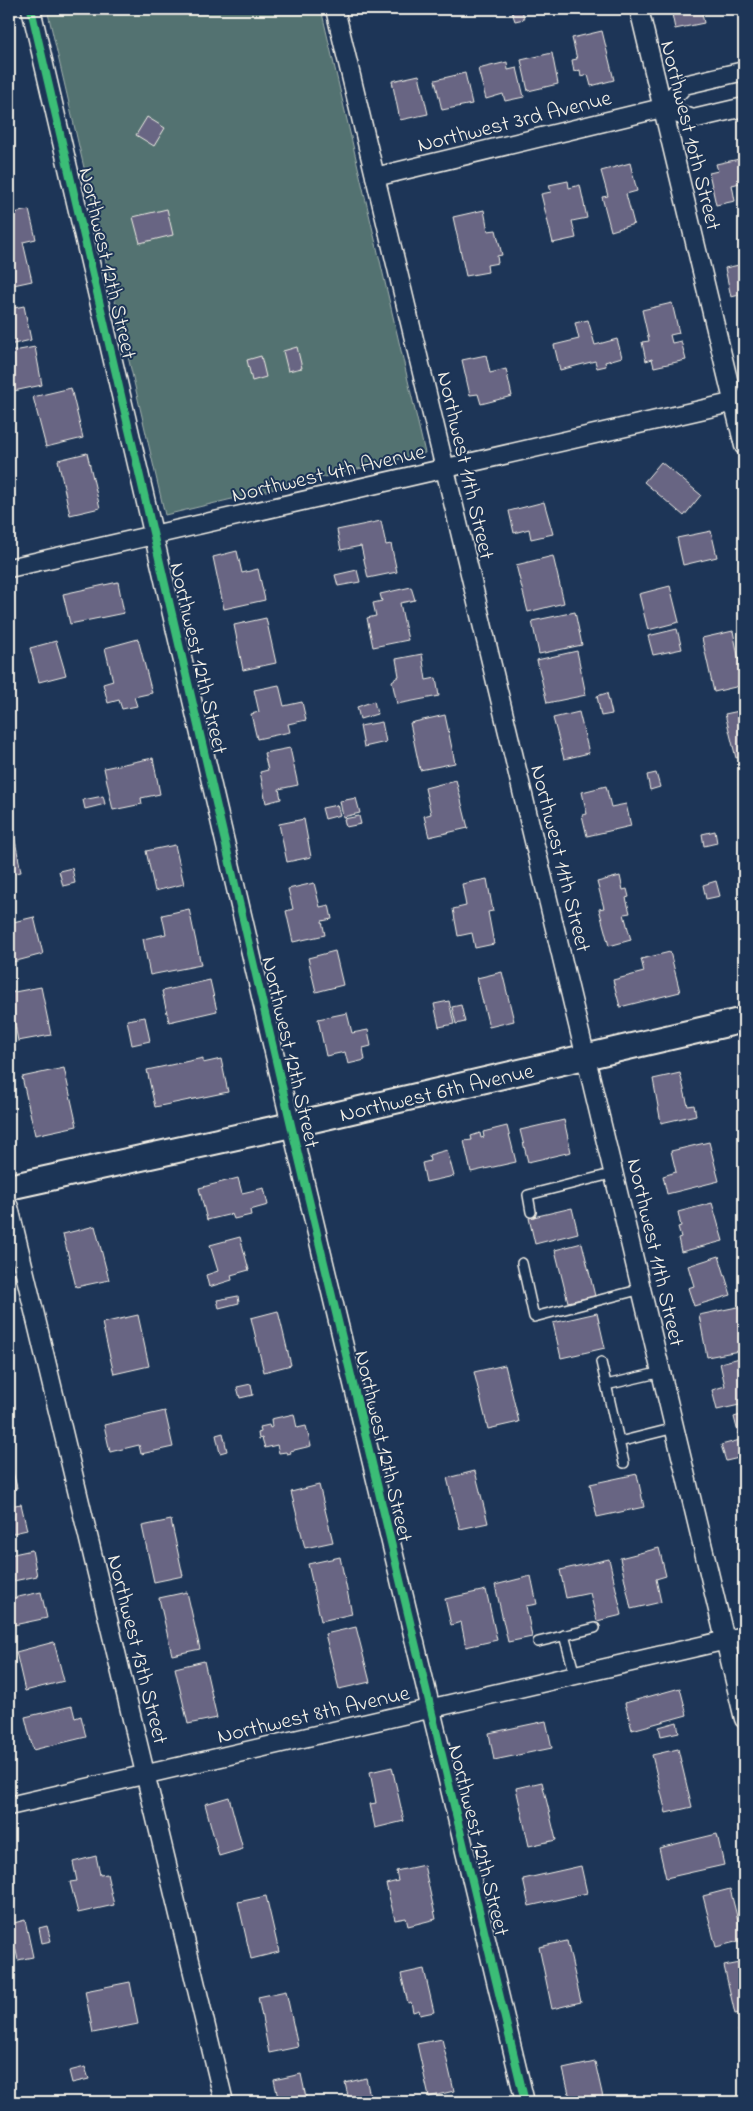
<svg xmlns="http://www.w3.org/2000/svg" width="753" height="2111" viewBox="0 0 753 2111" font-family="'Indie Flower',sans-serif">
<style>
.green{fill:#537271;stroke:#a4b2ac}
.building{fill:#686583;stroke:#f4f1e8}
.lines{fill:none;stroke-linecap:round;stroke-linejoin:round}
.lane-casing{stroke:#f4f1e8;stroke-width:12}
.street-casing{stroke:#f4f1e8;stroke-width:21}
.secondary-casing{stroke:#f4f1e8;stroke-width:28}
.lane{stroke:#1d3557;stroke-width:9}
.street{stroke:#1d3557;stroke-width:18}
.secondary{stroke:#1d3557;stroke-width:24}
.cycleway-casing{stroke:#1d3557;stroke-width:11}
.cycleway{stroke:#3abd76;stroke-width:8}
.labels{text-anchor:middle;stroke-width:4;stroke-linejoin:round;paint-order:stroke}
.street-label{font-size:22px;fill:#f4f1e8;stroke:#1d3557}
</style>
<rect width="100%" height="100%" fill="#1d3557"/>
<filter id="ink" filterUnits="userSpaceOnUse"><feTurbulence type="fractalNoise" baseFrequency=".02" numOctaves="2"/><feDisplacementMap in="SourceGraphic" scale="10" xChannelSelector="R" yChannelSelector="G"/><feConvolveMatrix kernelMatrix="1 2 1 2 8 2 1 2 1" color-interpolation-filters="sRGB"/></filter>
<g filter="url(#ink)">
<path class="green" d="M47,9H321L425,453L165,515Z"/>
<path class="building" d="M511,9H522L524,19L515,21Z
M671,9H701L704,23L675,29Z
M602,31L614,80L591,86L588,75L581,77L580,70L574,72L572,60L577,59L572,38Z
M552,53L558,84L528,91L521,60Z
M507,62L508,70L517,68L524,97L505,101L503,94L486,99L478,69Z
M465,73L472,104L442,110L435,80Z
M419,75L428,114L400,120L392,81Z
M147,117L165,128L154,146L136,135Z
M744,158V182L732,185L735,201L716,205L709,173L718,171L716,164Z
M630,163L637,191L626,194L634,224L611,231L602,197L608,196L601,171Z
M568,181L569,188L580,185L587,218L572,221L576,238L553,243L541,194L551,192L549,185Z
M167,209L173,235L140,243L133,217Z
M29,210L36,239L23,242L32,281L9,286V214Z
M484,210L488,231L496,230L502,255L497,256L498,263L487,265L488,272L466,276L453,217Z
M739,265L744,294L731,297L725,268Z
M672,303L679,333L670,335L672,343L681,341L686,360L654,367L652,359L646,361L642,342L649,341L642,310Z
M24,306L31,340L9,345V309Z
M588,320L595,345L617,339L622,357L605,362L606,366L597,368L595,361L560,370L554,345L579,339L575,323Z
M35,347L42,385L9,392V352Z
M297,347L302,368L288,371L283,351Z
M486,355L490,373L506,369L512,396L481,404L478,394L470,395L462,360Z
M261,356L266,377L252,381L247,360Z
M71,388L83,438L46,447L33,397Z
M87,453L100,508L70,515L58,460Z
M661,462L701,495L684,516L644,482Z
M544,502L553,534L531,539L529,529L514,533L509,511Z
M381,521L386,545L391,544L397,572L368,578L361,546L341,550L337,530Z
M711,531L717,557L683,565L677,538Z
M237,551L242,573L258,569L265,600L224,609L213,557Z
M553,556L564,603L528,612L516,565Z
M357,570L360,582L338,586L335,575Z
M118,582L124,613L70,624L63,594Z
M670,586L679,622L648,630L639,594Z
M411,587L415,600L400,603L408,640L373,647L367,618L376,616L373,603L382,601L380,594Z
M575,612L582,645L539,654L532,621Z
M266,618L276,663L243,670L234,625Z
M677,629L682,649L653,655L648,636Z
M733,631L744,685L714,692L702,638Z
M138,639L152,693L134,697L137,706L122,709L119,700L108,703L103,684L113,681L105,648Z
M56,641L66,675L39,682L30,648Z
M577,651L586,695L547,703L537,660Z
M422,654L426,680L436,678L439,696L397,704L392,681L399,676L396,659Z
M279,685L284,706L302,702L306,720L288,724L290,732L257,739L251,714L259,712L254,690Z
M607,693L612,714L601,716L597,696Z
M374,701L377,714L360,719L357,707Z
M744,710V756L736,758L725,714Z
M579,712L589,753L564,759L553,718Z
M445,715L455,763L420,770L410,723Z
M382,722L386,742L364,747L360,726Z
M290,748L298,785L279,789L281,799L266,803L260,772L268,770L264,753Z
M153,758L160,794L141,798L142,804L113,810L104,768Z
M656,773L660,787L650,790L647,775Z
M456,780L468,828L429,837L424,816L431,814L425,788Z
M744,783V806L739,784Z
M606,786L611,807L626,804L631,826L587,836L582,815L587,814L582,792Z
M103,796L105,804L85,809L83,800Z
M356,798L360,813L343,817L340,801Z
M337,805L340,815L325,819L322,808Z
M359,816L361,824L346,827L344,819Z
M304,819L311,857L287,862L279,824Z
M715,831L717,843L704,846L702,834Z
M14,835L21,872L9,874V836Z
M175,845L184,884L155,891L146,851Z
M72,868L75,883L63,886L59,871Z
M620,876L623,890L627,889L629,897L626,898L630,913L624,914L631,940L609,946L599,909L604,908L597,882Z
M487,879L493,911L488,912L494,944L475,948L472,933L458,936L453,909L466,906L462,884Z
M716,881L720,896L706,899L703,885Z
M314,883L320,907L329,905L332,919L322,921L325,935L293,942L286,911L293,909L288,889Z
M189,909L201,965L150,975L143,939L166,934L162,915Z
M34,917L43,954L9,963V923Z
M335,951L343,985L316,992L308,958Z
M670,952L680,992L620,1007L613,980L644,972L641,959Z
M502,972L514,1021L489,1027L477,978Z
M210,980L217,1011L169,1022L162,991Z
M41,987L51,1035L18,1041L9,993Z
M449,1001L454,1024L439,1027L434,1004Z
M461,1005L465,1022L456,1024L452,1007Z
M347,1013L352,1033L368,1030L371,1046L363,1048L365,1060L348,1064L345,1052L326,1056L318,1019Z
M145,1017L150,1041L132,1045L127,1020Z
M203,1058V1063L221,1059L228,1092L155,1107L147,1070Z
M64,1068L77,1126L35,1135L22,1077Z
M680,1073L688,1106L694,1105L696,1115L661,1123L653,1079Z
M564,1120L571,1152L528,1162L520,1130Z
M507,1126L516,1162L471,1172L464,1141L472,1140L471,1136L480,1133L481,1138L484,1137L483,1132Z
M709,1142L719,1181L667,1194L663,1176L676,1172L671,1151Z
M447,1150L454,1176L426,1182L422,1163L430,1161L429,1155Z
M238,1178L242,1193L264,1188L268,1205L250,1210L251,1215L234,1219L232,1214L207,1220L199,1188Z
M712,1203L723,1241L681,1252L678,1238L681,1237L678,1227L681,1226L678,1212Z
M572,1208L578,1233L535,1244L529,1218Z
M95,1226L109,1280L76,1287L63,1234Z
M240,1237L249,1270L231,1275L232,1280L209,1287L206,1275L218,1271L210,1245Z
M582,1243L595,1296L568,1302L555,1250Z
M719,1256L731,1295L694,1306L688,1288L694,1286L688,1266Z
M238,1296L239,1303L219,1308L217,1300Z
M742,1306L744,1316V1350L707,1357L699,1315Z
M278,1311L291,1365L264,1372L251,1318Z
M597,1313L605,1348L561,1358L553,1323Z
M138,1315L149,1366L114,1374L102,1323Z
M744,1357V1404L717,1410L712,1390L725,1386L720,1363Z
M505,1365L519,1422L488,1429L474,1372Z
M251,1384L253,1395L240,1398L237,1387Z
M165,1411L173,1447L141,1454L139,1445L110,1452L104,1425Z
M294,1414L297,1428L306,1426L311,1446L290,1451L291,1453L287,1454L286,1452L279,1453L277,1445L265,1448L262,1438L259,1439L258,1433L261,1432L260,1427L269,1425L270,1428L272,1427L271,1419Z
M744,1414V1460L743,1457L726,1461L721,1445L740,1440L734,1417Z
M223,1433L227,1451L220,1453L216,1435Z
M9,1463H11L17,1488L9,1489Z
M475,1471L488,1523L460,1529L447,1478Z
M637,1474L644,1507L597,1517L590,1484Z
M319,1485L333,1542L305,1548L291,1492Z
M21,1504L27,1530L9,1534V1506Z
M171,1520L183,1576L154,1582L142,1526Z
M659,1548L666,1576L656,1579L661,1602L631,1609L620,1558Z
M32,1550L37,1576L9,1582V1555Z
M340,1557L352,1614L321,1621L308,1564Z
M609,1559L622,1615L597,1621L590,1593L566,1598L560,1570Z
M531,1576L537,1604L526,1606L532,1637L508,1642L495,1585Z
M486,1590L497,1640L466,1647L461,1622L451,1625L445,1599Z
M41,1592L47,1618L9,1626V1599Z
M187,1592L200,1649L172,1655L159,1598Z
M356,1627L370,1682L339,1689L325,1634Z
M54,1642L64,1681L25,1691L16,1652Z
M204,1661L217,1718L188,1724L175,1668Z
M680,1688L687,1715L632,1730L625,1703Z
M72,1706L75,1718L81,1716L86,1737L33,1750L25,1717Z
M546,1721L552,1748L494,1760L489,1733Z
M677,1722L679,1732L661,1736L659,1727Z
M678,1749L692,1807L666,1813L652,1755Z
M392,1767L404,1821L375,1828L370,1804L376,1803L370,1772Z
M542,1782L556,1840L529,1846L516,1788Z
M229,1797L243,1849L219,1856L205,1804Z
M717,1834L724,1865L666,1878L659,1848Z
M96,1856L100,1875L107,1874L114,1905L78,1913L70,1882L77,1881L73,1862Z
M424,1865L436,1919L408,1926L406,1918L395,1920L386,1884L398,1881L396,1871Z
M581,1866L587,1893L529,1906L523,1879Z
M730,1889L743,1940L716,1947L703,1896Z
M266,1896L279,1952L251,1959L238,1902Z
M25,1920L33,1957L18,1960L10,1924Z
M47,1926L51,1941L42,1943L39,1928Z
M567,1941L581,2002L552,2009L539,1947Z
M744,1962V2012L735,2014L724,1966Z
M424,1969L434,2012L420,2015L419,2010L413,2012L411,2002L408,2003L401,1974Z
M130,1982L138,2024L93,2033L85,1991Z
M286,1991L298,2047L269,2053L258,1997Z
M744,2028V2056L738,2030Z
M442,2039L454,2091L429,2097L417,2044Z
M595,2062L604,2102H571L563,2069Z
M85,2067L89,2079L72,2083L69,2071Z
M301,2074L307,2102H279L274,2080Z
M366,2078L370,2096L349,2100L345,2083Z
M415,2097L416,2102H393Z"/>
<g class="lines">
<g class="lane-casing">
<path id="lane" d="M531,1212L528,1195L615,1173
M522,1263L534,1317L642,1289
M601,1362L624,1463
M606,1385L662,1372
M619,1442L675,1428
M564,1635L575,1675
M538,1642L595,1628"/>
</g>
<g class="street-casing">
<path id="street" d="M31,9L291,1125L525,2102
M335,9L744,1719
M639,9L744,446
M662,108L693,119L744,107
M375,177L662,108L684,85L744,71
M9,568L744,400
M9,1207L224,2102
M9,1806L744,1636"/>
</g>
<g class="secondary-casing">
<g id="secondary">
<path id="s1" d="M9,1187L291,1125L744,1020"/>
</g>
</g>
<use href="#lane" class="lane"/>
<use href="#street" class="street"/>
<use href="#secondary" class="secondary"/>
<g class="cycleway-casing">
<path id="cycleway" d="M31,9L291,1125L525,2102"/>
</g>
<use href="#cycleway" class="cycleway"/>
</g>
</g>
<g class="labels">
<g class="street-label">
<text transform="translate(514 120) rotate(-14)" y="8">Northwest 3rd Avenue</text>
<text transform="translate(692 135) rotate(76)" y="8">Northwest 10th Street</text>
<text transform="translate(109 263) rotate(77)" y="8">Northwest 12th Street</text>
<text transform="translate(467 465) rotate(77)" y="8">Northwest 11th Street</text>
<text transform="translate(328 472) rotate(-13)" y="8">Northwest 4th Avenue</text>
<text transform="translate(200 658) rotate(77)" y="8">Northwest 12th Street</text>
<text transform="translate(562 858) rotate(76)" y="8">Northwest 11th Street</text>
<text transform="translate(292 1052) rotate(77)" y="8">Northwest 12th Street</text>
<text dy="8" stroke="none"><textPath href="#s1" startOffset="438">Northwest 6th Avenue</textPath></text>
<text transform="translate(657 1252) rotate(77)" y="8">Northwest 11th Street</text>
<text transform="translate(385 1446) rotate(77)" y="8">Northwest 12th Street</text>
<text transform="translate(139 1649) rotate(76)" y="8">Northwest 13th Street</text>
<text transform="translate(313 1713) rotate(-13)" y="8">Northwest 8th Avenue</text>
<text transform="translate(480 1840) rotate(76)" y="8">Northwest 12th Street</text>
</g>
</g>
<rect width="753" height="2111" fill="none" stroke="#1d3557" stroke-width="30"/>
<rect x="15" y="15" width="723" height="2081" fill="none" stroke="#f4f1e8" stroke-width="2" filter="url(#ink)"/>
</svg>
